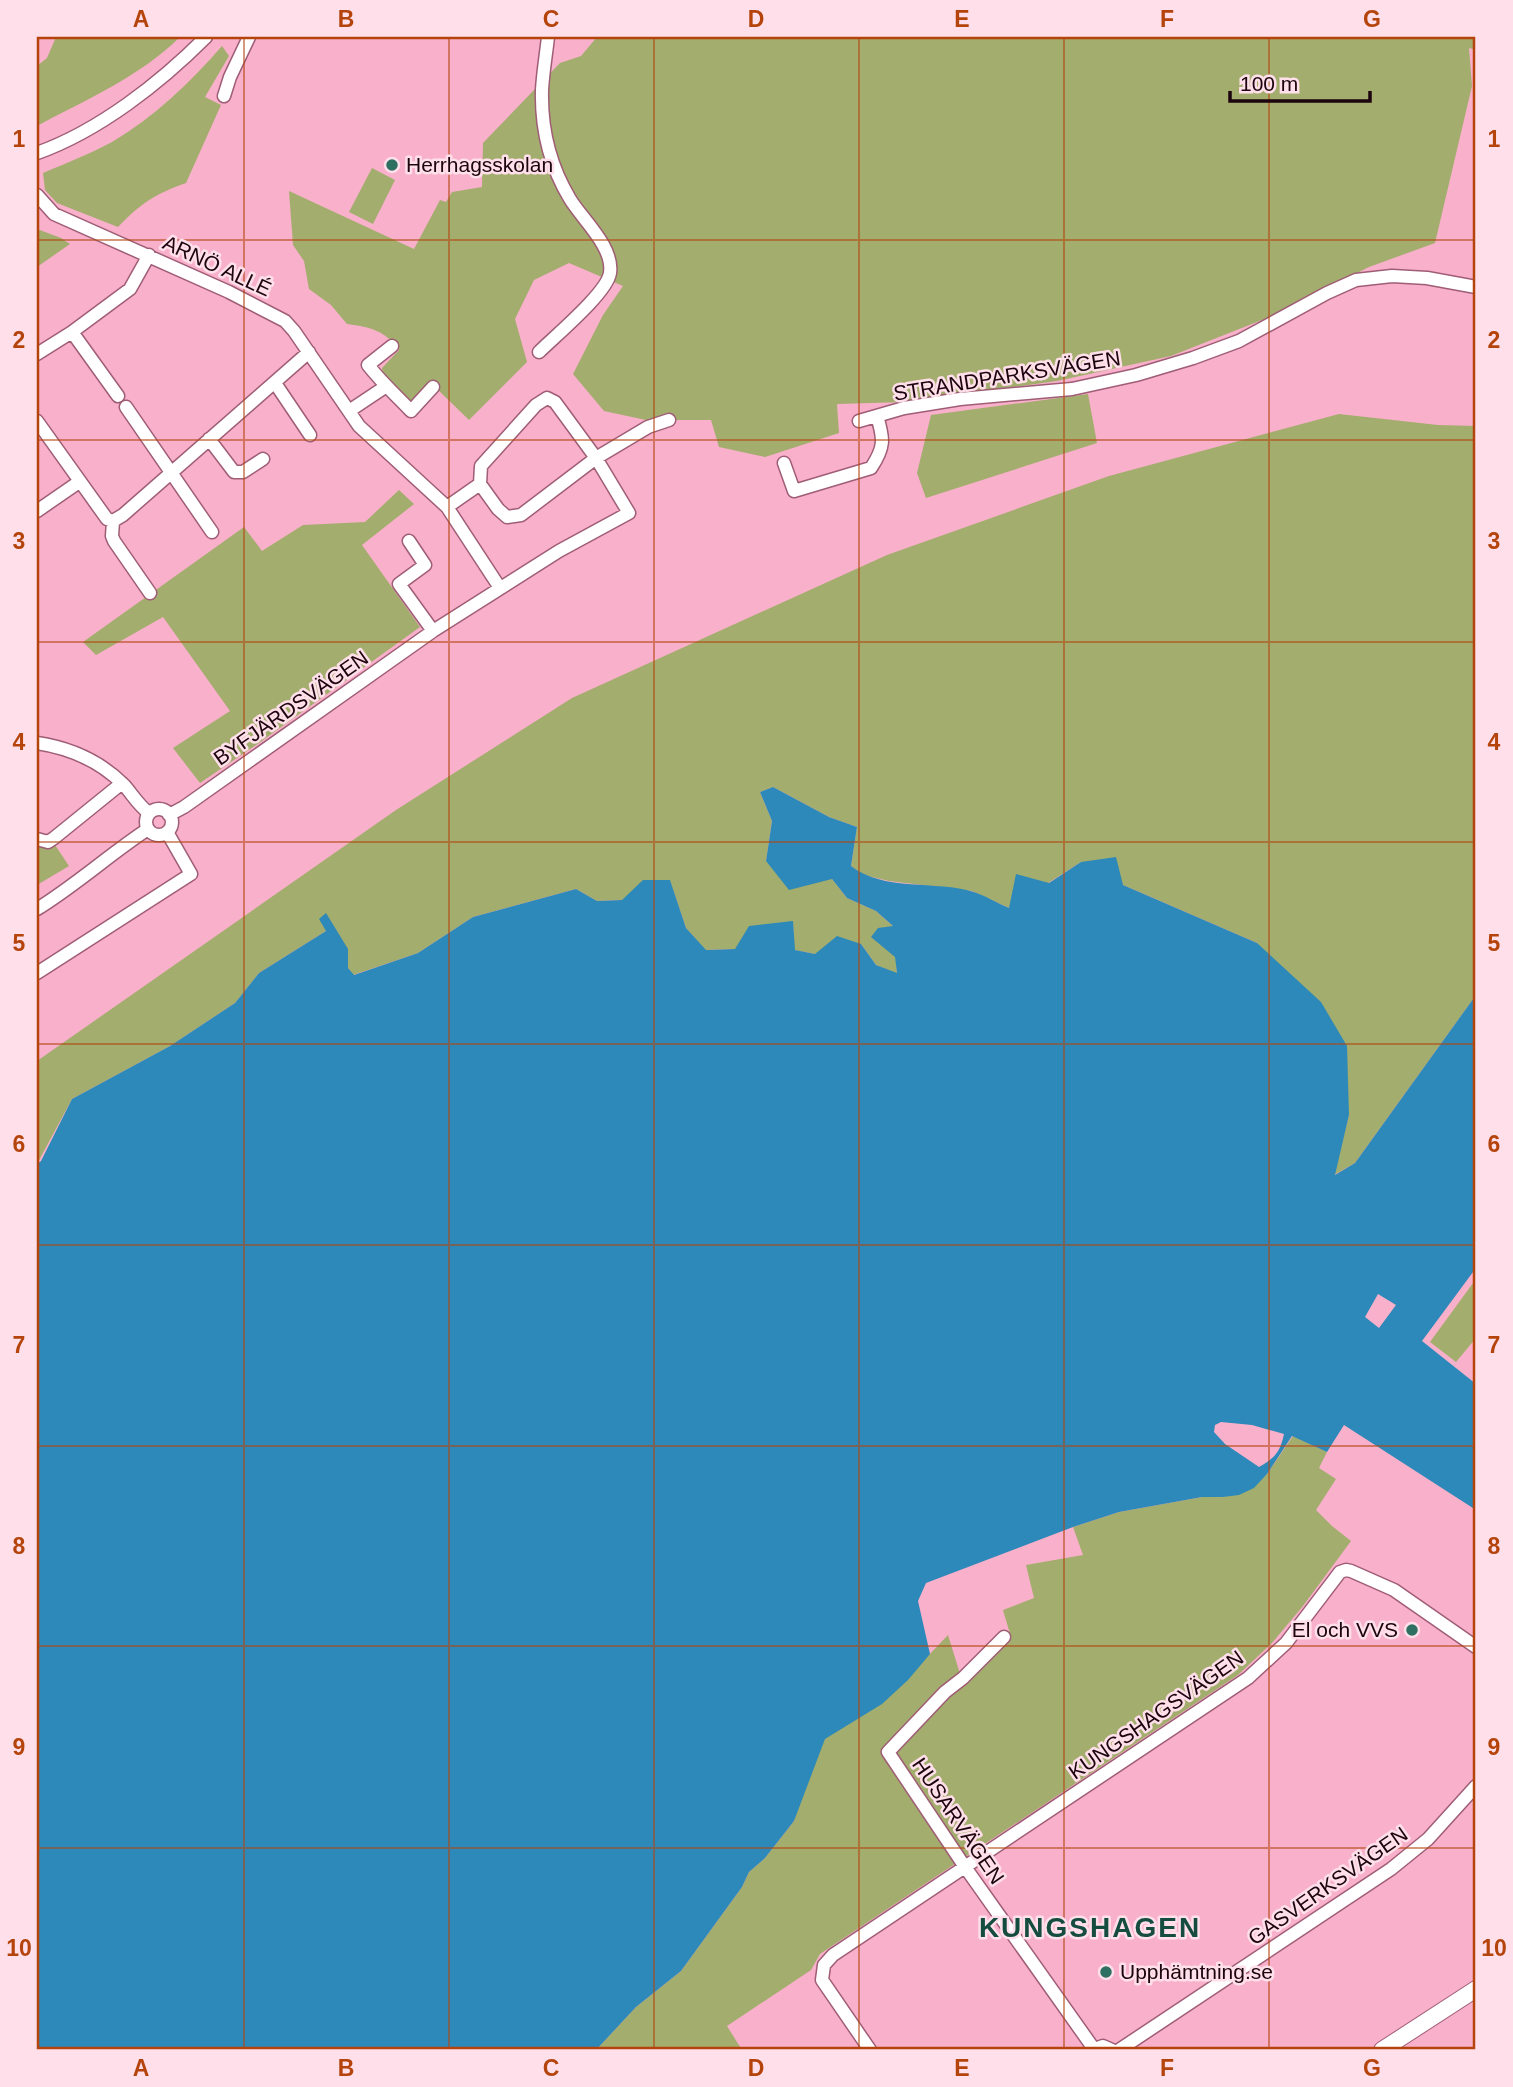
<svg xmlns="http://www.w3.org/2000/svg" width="1513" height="2087" viewBox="0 0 1513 2087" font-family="Helvetica,sans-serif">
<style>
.green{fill:#a3ad6d}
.water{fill:#2d89b9;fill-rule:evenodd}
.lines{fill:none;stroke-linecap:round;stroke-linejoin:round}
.minor-casing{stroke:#9f5d76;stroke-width:15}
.major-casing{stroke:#9f5d76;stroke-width:18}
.minor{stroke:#fff;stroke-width:12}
.major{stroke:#fff;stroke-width:16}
.grid{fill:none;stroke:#b5440c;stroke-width:2;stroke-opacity:0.55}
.poi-dot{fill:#2d7061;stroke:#ffe0ea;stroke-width:2.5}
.labels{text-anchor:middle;stroke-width:5;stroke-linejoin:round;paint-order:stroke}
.poi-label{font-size:21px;fill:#1c050e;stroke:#ffe0ea;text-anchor:start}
.street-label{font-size:21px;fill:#1c050e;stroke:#ffe0ea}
.district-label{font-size:28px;font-weight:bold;letter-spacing:2px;fill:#154c40;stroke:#ffe0ea}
.neatline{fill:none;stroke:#b5440c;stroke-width:2.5}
.grid-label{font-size:23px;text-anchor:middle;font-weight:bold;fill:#b5440c}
</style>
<rect width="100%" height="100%" fill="#f9b0ca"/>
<path class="green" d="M56,37H180C138,78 87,99 37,126V66L47,58Z
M597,37H1476V50L1469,48L1472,86L1435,243L1369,267L1267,318L1171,356L1057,381L904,402L837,404L839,433L765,457L719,447L711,420H646L604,411L573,374L603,315L623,286L569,263L534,280L515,319L527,362L469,420L434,386L417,403H407L383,379L382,368L399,350C385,330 369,327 347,324L331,305L309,289L304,261L293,245L289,191L414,249L440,200L446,202L452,192L482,187L483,143L560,63L581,56Z
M222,46L229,56L205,97L221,105L186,183C155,194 141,203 118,227L57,203L45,190L43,173C66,163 90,154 112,142C154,117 190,83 222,46Z
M372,168L395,180L373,224L349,212Z
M37,229L61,238L70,244L37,267Z
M1088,394L1097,443L926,498L917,473L931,415Z
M1339,414L1438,425L1476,426V995L1355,1163L1334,1175L1349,1115L1257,943L1123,885L1081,862L1009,908L972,891L889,881L863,875L851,866L857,827L829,817L773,787L760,792L772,821L766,861L832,879L847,898L876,911L894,927L897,974L876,965L861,944L815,954L794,950L793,922L735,949L705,950L686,928L670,881L622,900L597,901L576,889L473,917L418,953L353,975L348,968V949L326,931L259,973L235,1003L170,1046L72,1099L37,1164V1061L396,810L572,698L887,555L1109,476Z
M399,490L414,504L362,545L420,627L259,743L200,783L173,748L230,711L163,617L96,655L83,642L244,527L262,551L303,525L365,522Z
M37,845H55L69,866L37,885Z
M1476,1279V1338L1456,1362L1430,1342Z
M1293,1436L1327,1452L1319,1468L1336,1479L1316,1510L1332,1526L1351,1541L1303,1606L1272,1643L1238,1675L820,1954L811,1970L727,2026L742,2050H596L636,2007L681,1971L742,1887L749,1872L765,1858L794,1821L819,1736L928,1656L948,1635L961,1677L1010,1634L1003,1610L1034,1598L1026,1565L1083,1555L1073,1527L1119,1512L1202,1497H1223L1254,1487L1267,1474Z"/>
<path class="water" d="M773,787L829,817L857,827L851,866C884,892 936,880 974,892C986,896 997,903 1009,908L1016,874L1049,883L1081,862L1116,857L1123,885L1257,943L1321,1002L1347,1046L1349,1115L1335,1175L1355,1163L1476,995V1268L1422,1341L1476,1384V1510L1344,1425L1327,1452L1292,1436L1267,1474L1254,1488L1239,1495L1223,1497H1202L1119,1512L1073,1527L926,1583L918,1601L930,1654L908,1680L882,1704L825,1739L794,1821L765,1858L749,1872L742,1887L681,1971L636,2007L596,2050H37V1164L41,1161L72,1099L170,1046L235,1003L259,973L326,931L319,919L326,913L348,949V968L354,975L418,953L473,917L576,889L597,901L622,900L643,880H670L686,928L706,950L735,949L749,926L793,921L795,950L815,954L837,936L861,944L876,965L897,973L895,957L871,937L878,928L893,926L876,911L847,898L832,879L789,890L766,861L772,821L760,792ZM1378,1294L1396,1305L1379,1328L1365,1317ZM1221,1422L1252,1425L1284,1434C1280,1452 1276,1457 1259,1467L1225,1444L1214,1432L1215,1425Z"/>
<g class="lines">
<g class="minor-casing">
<path id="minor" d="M224,96L230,77L249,37
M37,153C99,131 160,83 206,37
M37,195L54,214L229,292L285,321L294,331L359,426L447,507L500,588
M72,332L118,396
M392,346L368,365C382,383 396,395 411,411L433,387
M539,352C555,336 607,293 610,273C614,247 582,219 570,199C550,166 541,128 542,90C543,72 546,55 548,37
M37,354L72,332L130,289L149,255
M275,383L310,435
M126,407L212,532
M349,411L385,387
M37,421L107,519L113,521L123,515L309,352
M859,421L904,408L960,399L1072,389L1136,375L1193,358L1239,341L1327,293L1356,280L1392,276L1427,278L1476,287
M209,439L234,472H243L263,459
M784,463L794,491L871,468C885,447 884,439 877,416
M447,507L480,484
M37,511L79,482
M113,521L112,536L114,541L150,593
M409,541L425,565L399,584L433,631
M37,743C70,748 100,761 124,785C132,794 139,806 149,813
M146 822a13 13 0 1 1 26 0a13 13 0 1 1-26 0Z
M169,815L184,807L433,631L559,551L629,513L596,458L521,515L507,517L498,509L480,484L481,466L536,405L547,398L555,402L596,458L648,427L669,420
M37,839L48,842L54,838L122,783
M37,909C76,885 110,854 148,829
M37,973L191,874L167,832
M1004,1637L963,1678L945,1692L888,1752L965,1867L1094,2049
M870,2050L822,1980L824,1965L833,1955L1248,1678L1286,1643L1340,1572L1346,1570L1351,1571L1394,1590L1476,1647
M1092,2050L1103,2046L1112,2050
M1119,2050L1391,1869L1428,1839L1476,1786"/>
</g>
<g class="major-casing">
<path id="major" d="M1382,2050L1476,1989"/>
</g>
<use href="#minor" class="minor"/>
<use href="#major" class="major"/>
</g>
<path class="grid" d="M244,37V2050M449,37V2050M654,37V2050M859,37V2050M1064,37V2050M1269,37V2050M37,240H1476M37,440H1476M37,642H1476M37,842H1476M37,1044H1476M37,1245H1476M37,1446H1476M37,1646H1476M37,1848H1476"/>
<g class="poi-dot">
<circle cx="392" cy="165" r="7"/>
<circle cx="1412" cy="1630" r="7"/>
<circle cx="1106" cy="1972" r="7"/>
</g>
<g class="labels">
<g class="poi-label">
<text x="406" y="172">Herrhagsskolan</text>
<text x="1398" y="1637" text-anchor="end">El och VVS</text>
<text x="1120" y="1979">Upphämtning.se</text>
</g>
<g class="street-label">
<text transform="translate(217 266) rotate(25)" y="7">ARNÖ ALLÉ</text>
<text transform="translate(1007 376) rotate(-9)" y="7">STRANDPARKSVÄGEN</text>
<text transform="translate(291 708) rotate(-35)" y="7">BYFJÄRDSVÄGEN</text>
<text transform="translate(1156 1715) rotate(-35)" y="7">KUNGSHAGSVÄGEN</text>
<text transform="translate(958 1821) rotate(56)" y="7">HUSARVÄGEN</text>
<text transform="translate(1328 1886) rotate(-35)" y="7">GASVERKSVÄGEN</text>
</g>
<g class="district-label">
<text x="1090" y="1937">KUNGSHAGEN</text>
</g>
</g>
<rect width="1513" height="2087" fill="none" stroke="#ffe0ea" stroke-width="77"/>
<path d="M1230 91v10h140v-10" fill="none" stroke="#1c050e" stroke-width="3.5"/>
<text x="1240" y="91" font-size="21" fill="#1c050e" stroke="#ffe0ea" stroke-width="5" paint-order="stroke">100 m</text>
<rect x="38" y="38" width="1436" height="2010" class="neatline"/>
<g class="grid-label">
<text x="141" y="27">A</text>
<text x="346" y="27">B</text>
<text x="551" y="27">C</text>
<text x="756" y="27">D</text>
<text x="962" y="27">E</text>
<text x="1167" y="27">F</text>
<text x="1372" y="27">G</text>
<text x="19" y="147">1</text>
<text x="1494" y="147">1</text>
<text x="19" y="348">2</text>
<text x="1494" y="348">2</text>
<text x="19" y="549">3</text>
<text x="1494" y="549">3</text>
<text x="19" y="750">4</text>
<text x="1494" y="750">4</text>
<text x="19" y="951">5</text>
<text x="1494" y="951">5</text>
<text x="19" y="1152">6</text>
<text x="1494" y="1152">6</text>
<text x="19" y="1353">7</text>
<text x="1494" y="1353">7</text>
<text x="19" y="1554">8</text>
<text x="1494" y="1554">8</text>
<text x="19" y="1755">9</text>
<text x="1494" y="1755">9</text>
<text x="19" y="1956">10</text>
<text x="1494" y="1956">10</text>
<text x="141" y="2076">A</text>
<text x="346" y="2076">B</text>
<text x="551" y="2076">C</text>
<text x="756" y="2076">D</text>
<text x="962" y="2076">E</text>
<text x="1167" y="2076">F</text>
<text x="1372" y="2076">G</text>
</g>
</svg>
